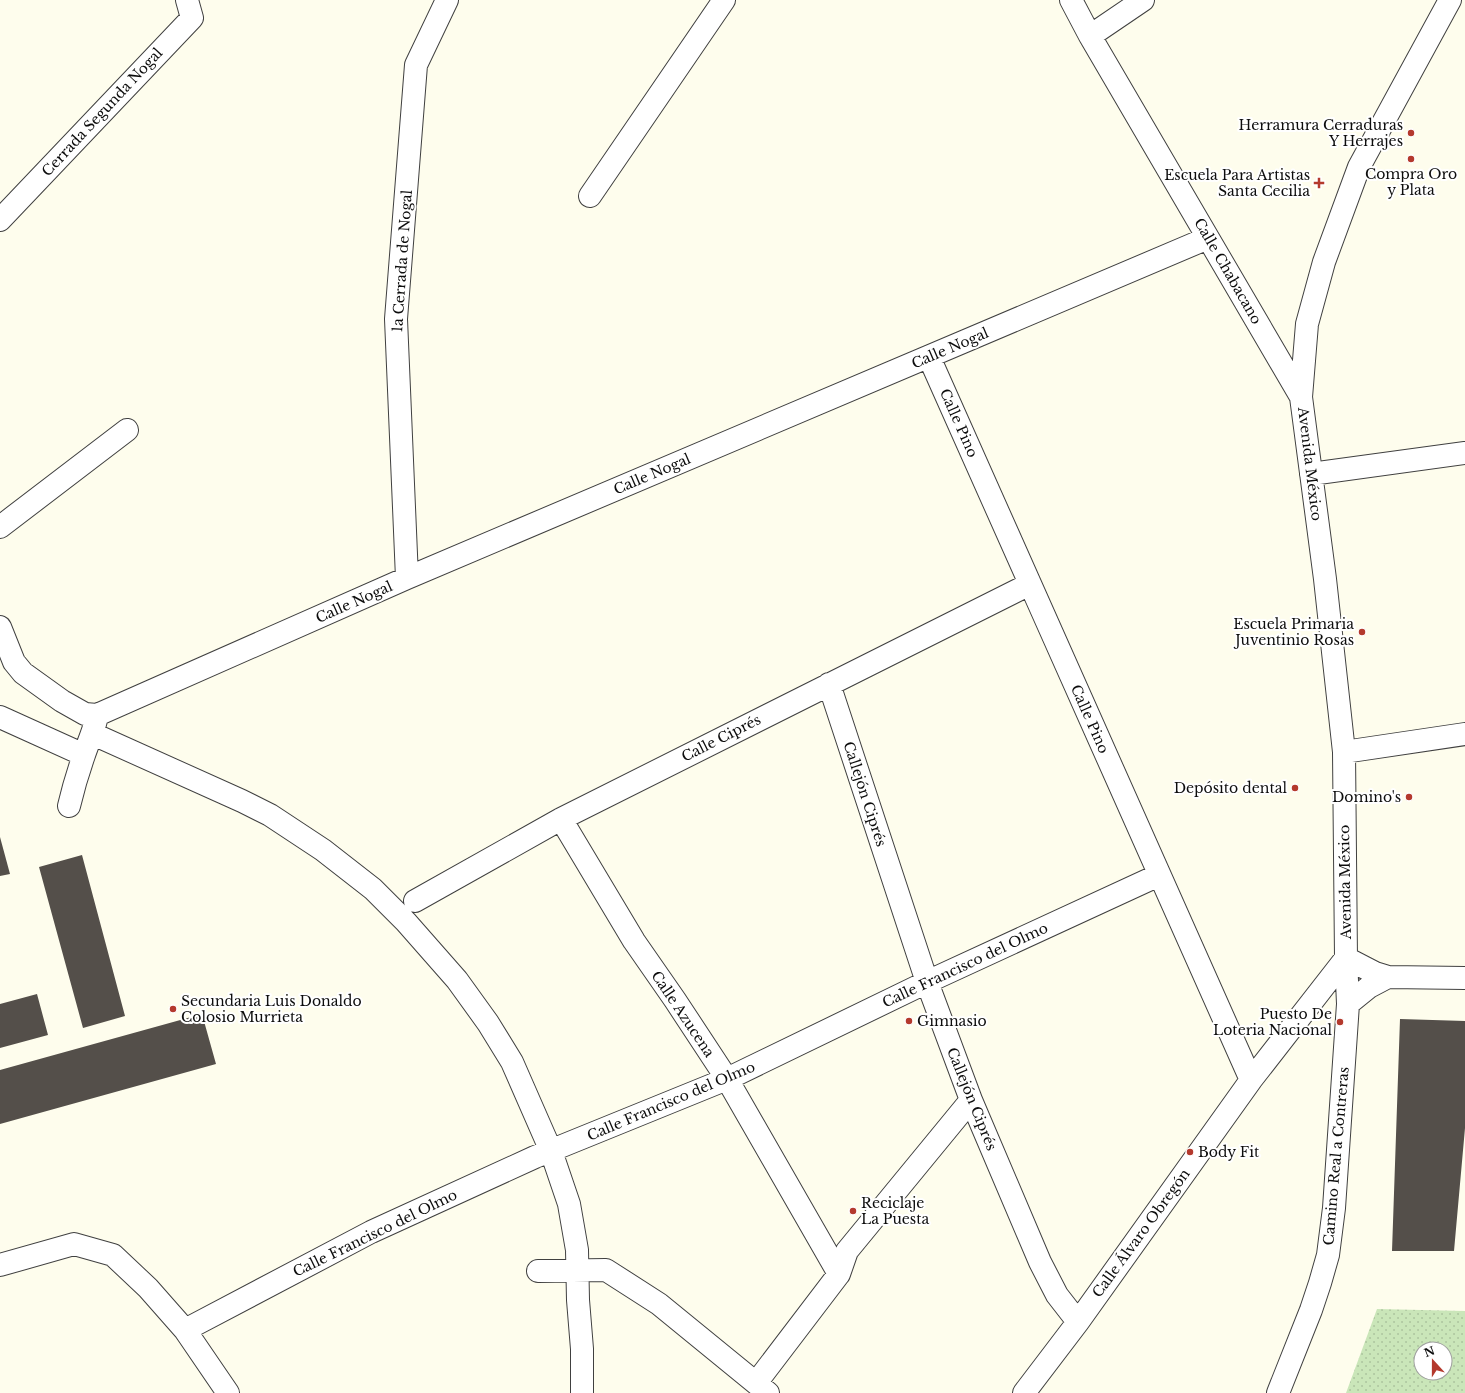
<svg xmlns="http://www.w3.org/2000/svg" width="1465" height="1393" viewBox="0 0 1465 1393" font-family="'Libre Baskerville',serif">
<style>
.park{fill:url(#park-dots);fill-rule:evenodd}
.building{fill:#544f4a}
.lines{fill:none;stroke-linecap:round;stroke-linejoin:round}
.minor-casing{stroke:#404040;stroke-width:24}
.minor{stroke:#fff;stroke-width:22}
.poi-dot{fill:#b4392d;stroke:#fff;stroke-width:1.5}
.labels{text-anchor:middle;stroke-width:4;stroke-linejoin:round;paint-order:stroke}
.street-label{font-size:14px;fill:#0d0d0d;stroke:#fff}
.poi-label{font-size:14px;fill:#0d0d0d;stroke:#fff;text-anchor:end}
</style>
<defs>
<pattern id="park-dots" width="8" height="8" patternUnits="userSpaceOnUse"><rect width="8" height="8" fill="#cae6b9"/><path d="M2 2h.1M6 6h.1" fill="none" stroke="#acc49e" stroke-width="1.8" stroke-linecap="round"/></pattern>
</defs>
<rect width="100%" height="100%" fill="#fefded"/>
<path class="park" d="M1377,1309L1465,1311V1393H1346ZM1421,1349H1445V1373H1421Z"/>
<path class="building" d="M0,837L10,874L0,876Z
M82,855L125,1016L83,1028L39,867Z
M37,994L48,1035L0,1048V1004Z
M202,1014L216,1064L0,1124V1070Z
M1400,1019L1465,1021V1128L1454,1251H1392Z"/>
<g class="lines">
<g class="minor-casing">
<path id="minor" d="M1071,0L1090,36L1301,397
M1090,36L1143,0
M590,196L724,0
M0,220L192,18L187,0
M929,357L1251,1080
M1311,474L1465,453
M0,527L127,430
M407,578L396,319L416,65L447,0
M0,627L14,662L23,673L62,701L85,714L97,715L407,578L1208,238
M829,684L927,982L971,1100L1040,1262L1057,1295L1078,1322
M0,717L84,755
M93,734L242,801L270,815L323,850L373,889L406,922L457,980L488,1023L512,1062L551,1151L569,1204L577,1250L578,1300L582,1349V1393
M1344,752L1465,734
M69,806C73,789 78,772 84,755C88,743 93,733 96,720
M561,819L634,941L675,1000L727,1079L839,1274
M415,901L561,819L1030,584
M1346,958L1375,973L1388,977L1465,978
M1348,1004L1369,987L1388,977
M0,1265L74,1244L113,1255L148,1288L185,1330L228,1393
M538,1271L606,1270L659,1304L768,1393
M185,1330L371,1232L535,1157L727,1079L927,982L1159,875
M756,1383L839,1274L847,1251L971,1100
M1024,1393L1078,1322L1251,1080L1346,958
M1278,1393L1311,1310L1320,1283L1328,1255L1334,1208L1348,1004L1346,958L1344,752L1325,579L1301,397L1307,324L1324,262L1359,167L1450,0"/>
</g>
<use href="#minor" class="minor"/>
</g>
<g class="poi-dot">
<circle cx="1411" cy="133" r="4"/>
<circle cx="1411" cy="159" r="4"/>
<path d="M1317 177h4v4h4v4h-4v4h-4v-4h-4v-4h4z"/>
<circle cx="1362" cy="632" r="4"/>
<circle cx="1295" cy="788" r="4"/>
<circle cx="1409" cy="797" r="4"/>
<circle cx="173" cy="1009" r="4"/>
<circle cx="909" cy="1021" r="4"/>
<circle cx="1340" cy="1022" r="4"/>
<circle cx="1190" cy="1152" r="4"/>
<circle cx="853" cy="1211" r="4"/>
</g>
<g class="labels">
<g class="street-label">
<text transform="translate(102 112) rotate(-47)" y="5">Cerrada Segunda Nogal</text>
<text transform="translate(402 261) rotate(-86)" y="5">1a Cerrada de Nogal</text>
<text transform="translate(1228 271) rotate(60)" y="5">Calle Chabacano</text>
<text transform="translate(950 348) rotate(-23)" y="5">Calle Nogal</text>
<text transform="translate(959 423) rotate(66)" y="5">Calle Pino</text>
<text transform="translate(1310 464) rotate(83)" y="5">Avenida México</text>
<text transform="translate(652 474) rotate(-23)" y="5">Calle Nogal</text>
<text transform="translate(354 602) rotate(-24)" y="5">Calle Nogal</text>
<text transform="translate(1090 719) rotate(66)" y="5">Calle Pino</text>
<text transform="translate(721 738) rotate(-27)" y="5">Calle Ciprés</text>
<text transform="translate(865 794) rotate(72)" y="5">Callejón Ciprés</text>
<text transform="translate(1345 882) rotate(-91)" y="5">Avenida México</text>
<text transform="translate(965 965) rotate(-25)" y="5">Calle Francisco del Olmo</text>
<text transform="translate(683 1014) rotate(56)" y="5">Calle Azucena</text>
<text transform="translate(972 1099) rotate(68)" y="5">Callejón Ciprés</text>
<text transform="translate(671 1101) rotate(-23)" y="5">Calle Francisco del Olmo</text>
<text transform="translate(1336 1156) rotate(-85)" y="5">Camino Real a Contreras</text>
<text transform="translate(375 1233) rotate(-26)" y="5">Calle Francisco del Olmo</text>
<text transform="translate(1141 1233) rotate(-54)" y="5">Calle Álvaro Obregón</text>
</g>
<g class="poi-label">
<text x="1403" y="130">Herramura Cerraduras<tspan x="1403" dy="16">Y Herrajes</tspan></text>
<text x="1411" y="179" text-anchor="middle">Compra Oro<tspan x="1411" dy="16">y Plata</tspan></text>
<text x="1310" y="180">Escuela Para Artistas<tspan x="1310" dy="16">Santa Cecilia</tspan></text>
<text x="1354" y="629">Escuela Primaria<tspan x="1354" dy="16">Juventinio Rosas</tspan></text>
<text x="1287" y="793">Depósito dental</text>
<text x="1401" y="802">Domino's</text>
<text x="181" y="1006" text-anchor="start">Secundaria Luis Donaldo<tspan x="181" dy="16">Colosio Murrieta</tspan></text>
<text x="1332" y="1019">Puesto De<tspan x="1332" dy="16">Loteria Nacional</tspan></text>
<text x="917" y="1026" text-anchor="start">Gimnasio</text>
<text x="1198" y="1157" text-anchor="start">Body Fit</text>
<text x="861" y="1208" text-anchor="start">Reciclaje<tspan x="861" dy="16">La Puesta</tspan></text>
</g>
</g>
<g transform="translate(1433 1361) rotate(339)"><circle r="19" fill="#ffffff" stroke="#9e9e9e"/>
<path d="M0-3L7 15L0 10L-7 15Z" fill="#b4392d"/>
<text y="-6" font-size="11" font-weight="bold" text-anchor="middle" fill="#0d0d0d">N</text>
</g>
</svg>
